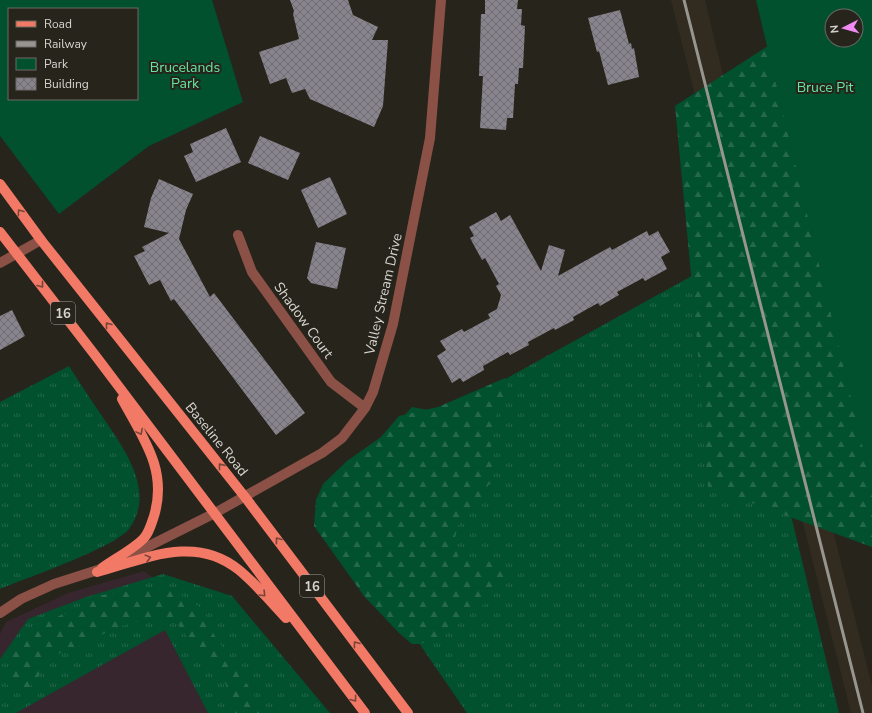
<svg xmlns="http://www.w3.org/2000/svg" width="872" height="713" viewBox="0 0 872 713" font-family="'Nunito Sans',sans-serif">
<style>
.built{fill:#322c20}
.medical{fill:#37262e}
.grass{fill:url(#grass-tufts)}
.forest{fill:url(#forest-firs);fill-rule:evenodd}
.park{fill:#01502e;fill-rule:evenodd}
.building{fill:url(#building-cross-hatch)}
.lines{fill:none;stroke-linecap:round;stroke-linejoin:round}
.minor{stroke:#8b5146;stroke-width:10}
.major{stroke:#f17965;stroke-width:10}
.rail{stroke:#97958f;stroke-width:3}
.oneway{stroke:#784639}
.labels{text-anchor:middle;stroke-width:4;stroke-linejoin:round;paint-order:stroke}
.shield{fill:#27241c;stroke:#a29f99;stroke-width:1}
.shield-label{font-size:13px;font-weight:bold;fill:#d6d4cf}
.park-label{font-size:14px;fill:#66e4a0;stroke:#27241c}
.street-label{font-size:14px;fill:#d6d4cf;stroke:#27241c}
</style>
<defs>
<pattern id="grass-tufts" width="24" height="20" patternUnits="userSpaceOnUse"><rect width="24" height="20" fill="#01502e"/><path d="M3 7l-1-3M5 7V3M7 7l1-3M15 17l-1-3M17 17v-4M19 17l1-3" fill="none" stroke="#25684b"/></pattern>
<pattern id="forest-firs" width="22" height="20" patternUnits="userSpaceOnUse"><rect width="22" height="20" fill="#01502e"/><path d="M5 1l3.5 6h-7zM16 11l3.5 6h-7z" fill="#25684b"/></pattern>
<pattern id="building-cross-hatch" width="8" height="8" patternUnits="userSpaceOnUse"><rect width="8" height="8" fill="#87848d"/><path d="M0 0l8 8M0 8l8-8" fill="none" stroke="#6e6c71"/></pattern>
</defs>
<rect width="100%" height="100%" fill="#27241c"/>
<path class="built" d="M671,0H705L830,519L872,686V713H851Z"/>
<path class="medical" d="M144,571L190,605L246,713H0V634L6,622L68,593Z"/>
<path class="grass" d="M728,256L839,713H467L324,505L412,407L444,413Z
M69,366C80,384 92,401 104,419C125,450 156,492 129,529C114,548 26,578 0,589V402Z
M163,574L232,596L330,713H208L165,630L16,713H0V659L28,619L86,597Z"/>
<path class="forest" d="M767,0H872V547L708,487L695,316L675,106L777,40ZM832,16H856V40H832Z
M505,378L509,393C485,425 492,446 493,483L486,486L483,501L459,523L454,541L459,559L503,562V577L496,591L486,603L435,639L420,644H412L399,633L364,596L314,526L316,500L323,484L347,461L381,437L399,416L438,407Z
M156,588L173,590L204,610L213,633L266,713H234L222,672L201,659L181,628L168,617L152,618L114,628L84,645L52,656L46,661L36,682L22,692L7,685L10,660L22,636L61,615L77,610L86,597Z"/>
<path class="park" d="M0,0H212L243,102L149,146L59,214L0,136ZM9,9H137V99H9Z
M756,0H872V486ZM832,16H856V40H832Z"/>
<path class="building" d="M290,0H348L353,15L378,27L372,40H388L383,106L374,127L310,99L305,89L292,93L286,78L270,84L259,52L299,39L293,14L294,11Z
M485,0H518L517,9H522L521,25L525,26L523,68H519L518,84H515L513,118H507L506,130L480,128L483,76H479L481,14H485Z
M620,10L629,44L631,43L632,49L634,48L639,77L608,85L599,51L597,52L588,18Z
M226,128L241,162L196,182L184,156L193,152L190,144Z
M260,136L300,153L288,180L248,163Z
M330,177L347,214L318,228L301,190Z
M159,179L193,194L186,210L179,239L210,297L214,293L305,413L276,435L174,299L171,301L160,280L149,285L134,256L145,251L142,247L169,233L144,227L151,198Z
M496,212L501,221L510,215L541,271L549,245L565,250L558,276L610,247L612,250L647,231L649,236L658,231L670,252L661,257L667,269L645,281L643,278L617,292L619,295L600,306L598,303L573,317L574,320L555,330L554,328L528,342L529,345L510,355L508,352L483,366L484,370L463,382L460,378L452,383L437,356L446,350L440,341L462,329L464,332L490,318L488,314L497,309L501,295L496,286L499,284L485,258L482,260L470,238L474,236L469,227Z
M316,242L346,248L337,289L311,283L307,278Z
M12,310L25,336L0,350V316Z"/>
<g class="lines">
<path class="minor" d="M238,235L252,272L331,382L365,408
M0,263L41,240
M119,561L215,513L322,453L342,438L365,408L373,392L393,324L430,138L441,0
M0,613L21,599L54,584L104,568"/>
<path class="major" d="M0,184L41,240L245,497L408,713
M0,232L98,359L365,713
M102,568C114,559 134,549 144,538C149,533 152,522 154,516C168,470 143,438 122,399
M97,572C145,559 195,534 239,570C256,584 271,602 286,618"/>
<path class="rail" d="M684,0L863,713"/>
</g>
<defs><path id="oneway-chevron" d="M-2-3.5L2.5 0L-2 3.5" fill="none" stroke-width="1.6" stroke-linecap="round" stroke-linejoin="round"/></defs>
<g class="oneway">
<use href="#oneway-chevron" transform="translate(20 212) rotate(-126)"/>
<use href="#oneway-chevron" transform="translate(41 285) rotate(52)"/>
<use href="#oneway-chevron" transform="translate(108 325) rotate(-128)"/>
<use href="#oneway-chevron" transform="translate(140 432) rotate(62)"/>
<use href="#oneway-chevron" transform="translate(221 466) rotate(-129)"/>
<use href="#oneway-chevron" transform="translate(278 540) rotate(-127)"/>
<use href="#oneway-chevron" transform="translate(148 558) rotate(-15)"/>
<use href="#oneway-chevron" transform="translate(263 594) rotate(45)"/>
<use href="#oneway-chevron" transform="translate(356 644) rotate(-127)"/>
<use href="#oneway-chevron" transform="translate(354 699) rotate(53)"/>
</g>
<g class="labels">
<g class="shield">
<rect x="51" y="302" width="24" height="22" rx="3"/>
<rect x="300" y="575" width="24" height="22" rx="3"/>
</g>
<g class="shield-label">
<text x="63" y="318">16</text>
<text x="312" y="591">16</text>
</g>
<g class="park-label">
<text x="185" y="72">Brucelands<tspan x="185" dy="16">Park</tspan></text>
<text x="825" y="92">Bruce Pit</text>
</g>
<g class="street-label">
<text transform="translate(383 294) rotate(-77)" y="5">Valley Stream Drive</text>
<text transform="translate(304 320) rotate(54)" y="5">Shadow Court</text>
<text transform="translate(217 439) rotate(51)" y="5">Baseline Road</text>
</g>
</g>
<rect x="8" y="8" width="130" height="92" fill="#27241c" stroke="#6d6a64"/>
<rect x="16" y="21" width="20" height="6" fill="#f17965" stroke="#6d6a64"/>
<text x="44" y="28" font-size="12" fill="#d6d4cf">Road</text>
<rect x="16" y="41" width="20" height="6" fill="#97958f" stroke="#6d6a64"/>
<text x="44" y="48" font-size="12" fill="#d6d4cf">Railway</text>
<rect x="16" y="58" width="20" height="12" fill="#01502e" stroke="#6d6a64"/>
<text x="44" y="68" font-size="12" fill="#d6d4cf">Park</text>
<rect x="16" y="78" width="20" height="12" fill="url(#building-cross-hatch)" stroke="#6d6a64"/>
<text x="44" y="88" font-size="12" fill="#d6d4cf">Building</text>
<g transform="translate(844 28) rotate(264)"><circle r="19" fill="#27241c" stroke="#6d6a64"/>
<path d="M0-3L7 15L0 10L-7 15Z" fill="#f28af3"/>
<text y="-6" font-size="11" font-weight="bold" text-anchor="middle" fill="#d6d4cf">N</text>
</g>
</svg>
